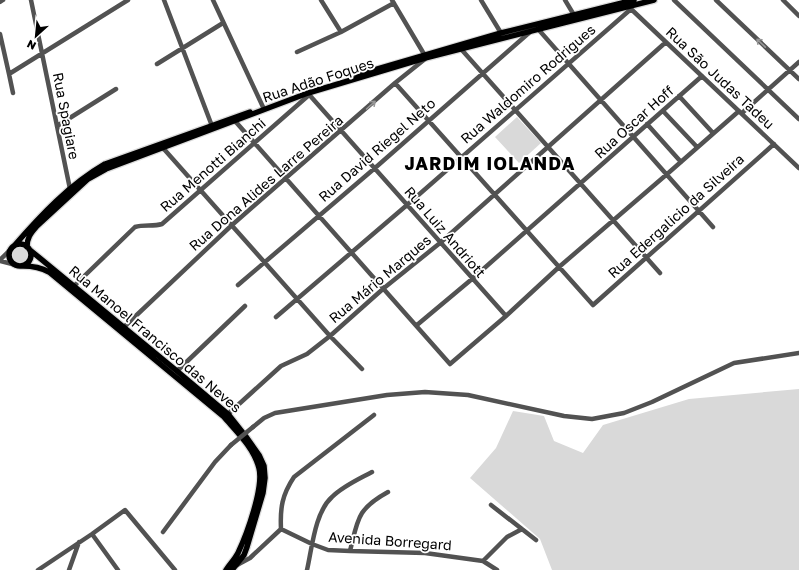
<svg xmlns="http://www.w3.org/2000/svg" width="799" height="570" viewBox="0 0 799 570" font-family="'Golos Text',sans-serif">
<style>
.green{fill:#d9d9d9}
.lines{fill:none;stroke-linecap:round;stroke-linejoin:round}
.major-casing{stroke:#dbdbdb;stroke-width:8}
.minor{stroke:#525252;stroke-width:4.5}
.major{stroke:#000;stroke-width:5.5}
.minor-bridge{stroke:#525252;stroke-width:4.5}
.oneway{stroke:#979797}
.labels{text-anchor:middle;stroke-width:3.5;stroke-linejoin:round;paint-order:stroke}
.street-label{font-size:14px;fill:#000;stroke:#fff}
.district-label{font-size:18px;font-weight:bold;letter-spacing:1px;fill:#000;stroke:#fff}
</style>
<rect width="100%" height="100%" fill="#fff"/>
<path class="green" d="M517,117L541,143L519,163L495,137Z
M11 256a9 9 0 1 1 18 0a9 9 0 1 1-18 0Z
M799,389V570H552L540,539L470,478L496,448L513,411L544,416L554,441L583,453L603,425L689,399Z"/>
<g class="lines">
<g class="major-casing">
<path id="major" d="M357,75L501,33L634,0
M9 255a11 11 0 1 1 22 0a11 11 0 1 1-22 0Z
M14,246C41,215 69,185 105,164L250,112
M27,247C27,237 31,233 37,226L88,179L106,169L308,93L425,58L654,0
M30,250L177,371L228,414L247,438L259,455L264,466L265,478L263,493L247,547L244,555L232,570
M23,266C33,266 40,267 49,272L224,417C237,432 254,448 259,468C264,487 247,534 238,553C235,559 230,564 226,570"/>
</g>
<path class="minor" d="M31,0L70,189
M164,0L212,126
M213,0L263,107
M321,0L341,32
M392,0L424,54
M481,0L501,33
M565,0L574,15
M674,0L799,119
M716,0L799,79
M783,0L799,16
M0,2L3,0
M630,6L631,9L799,168
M538,29L713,227
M0,34L9,74
M461,49L660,273
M297,52L341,32L394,3
M157,64L223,23
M395,83L593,305L774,144
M305,90L506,316
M13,93L9,74L128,0
M679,96L713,133
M663,111L697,147
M742,113L799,62
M235,121L450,364L506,316L559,267L666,175L739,111
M647,124L681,162
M57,126L116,89
M163,148L330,336L362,369
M0,260L12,248
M0,261L16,265
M238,285L375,168L530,32
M74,286L135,227C144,224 153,227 162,224L309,95
M276,317L407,205L631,9
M417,325L472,279L702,76
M124,327L232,225L395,83L425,59
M177,371L245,306
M228,414L281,366L307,354L330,336L384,288L440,243L666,42
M253,427L264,418L275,413L387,395L425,392L468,395L564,416L592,419L624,413L652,402L734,363L799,353
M491,505L536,540
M281,529L312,544L328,550L350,551L425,553L483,561L497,570
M281,529C280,508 282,495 294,477L374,415
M163,532L215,462L231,445
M92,534L118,570
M350,551C358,519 357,509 388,492
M483,561L507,537L522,529
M237,565L250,558L281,529
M38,570L92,534L125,510L175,570
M69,570L79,542
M307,570C312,548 315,512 332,497C343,486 359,479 372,472"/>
<use href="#major" class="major"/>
<path class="minor-bridge" d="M231,445L253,427"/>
</g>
<defs><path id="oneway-shaft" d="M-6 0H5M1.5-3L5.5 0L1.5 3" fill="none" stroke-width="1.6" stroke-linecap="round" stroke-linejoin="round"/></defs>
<g class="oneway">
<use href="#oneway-shaft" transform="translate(761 43) rotate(-136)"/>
<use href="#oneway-shaft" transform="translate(371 105) rotate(-42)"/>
</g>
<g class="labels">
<g class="street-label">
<text transform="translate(720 78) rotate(43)" y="5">Rua São Judas Tadeu</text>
<text transform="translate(318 80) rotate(-18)" y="5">Rua Adão Foques</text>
<text transform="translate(528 84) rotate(-41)" y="5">Rua Waldomiro Rodrigues</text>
<text transform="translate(66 116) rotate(79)" y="5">Rua Spagiare</text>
<text transform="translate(634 122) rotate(-42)" y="5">Rua Oscar Hoff</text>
<text transform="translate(377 150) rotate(-41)" y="5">Rua David Riegel Neto</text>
<text transform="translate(213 165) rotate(-41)" y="5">Rua Menotti Bianchi</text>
<text transform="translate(266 183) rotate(-41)" y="5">Rua Dona Alides Larre Pereira</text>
<text transform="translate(676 216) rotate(-42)" y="5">Rua Edergalicio da Silveira</text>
<text transform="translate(445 232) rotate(49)" y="5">Rua Luiz Andriott</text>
<text transform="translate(380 279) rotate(-40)" y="5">Rua Mário Marques</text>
<text transform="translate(155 339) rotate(40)" y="5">Rua Manoel Francisco das Neves</text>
<text transform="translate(390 541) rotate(4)" y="5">Avenida Borregard</text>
</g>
<g class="district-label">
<text x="490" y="170">JARDIM IOLANDA</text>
</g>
</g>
<g transform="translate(36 36) rotate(207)" stroke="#ffffff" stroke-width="3" paint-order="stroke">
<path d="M0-3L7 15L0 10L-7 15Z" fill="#000000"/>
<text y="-6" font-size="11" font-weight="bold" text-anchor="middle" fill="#000000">N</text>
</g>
</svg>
